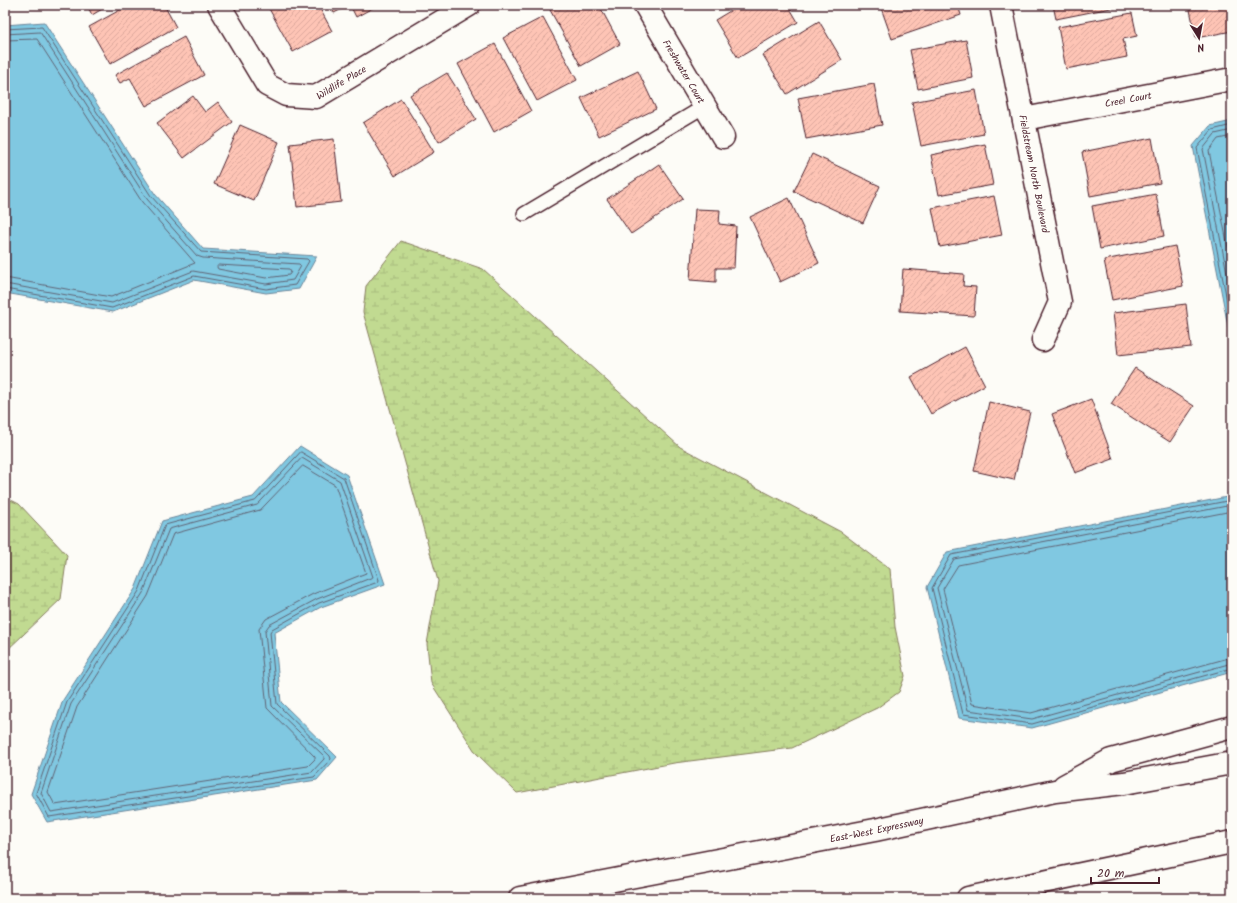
<svg xmlns="http://www.w3.org/2000/svg" width="1237" height="903" viewBox="0 0 1237 903" font-family="Kalam,sans-serif">
<style>
.wetland{fill:url(#wetland-marsh);stroke:#867c5e}
.water{fill:#80c8e1;stroke:#6a8498}
.lines{fill:none;stroke-linecap:round;stroke-linejoin:round}
.shore{stroke:#606374;stroke-width:1}
.building{fill:url(#building-hatch);stroke:#4a1f2b}
.lane-casing{stroke:#4a1f2b;stroke-width:16}
.street-casing{stroke:#4a1f2b;stroke-width:25}
.highway-casing{stroke:#4a1f2b;stroke-width:25}
.lane{stroke:#fdfcf7;stroke-width:13}
.street{stroke:#fdfcf7;stroke-width:22}
.highway{stroke:#fdfcf7;stroke-width:22}
.labels{text-anchor:middle;stroke-width:4;stroke-linejoin:round;paint-order:stroke}
.street-label{font-size:10px;fill:#4a1f2b;stroke:#fdfcf7}
</style>
<defs>
<pattern id="wetland-marsh" width="20" height="14" patternUnits="userSpaceOnUse"><rect width="20" height="14" fill="#c1da91"/><path d="M1 5h8M5 5V1M11 12h8M15 12V8" fill="none" stroke="#a7bb7d"/></pattern>
<pattern id="building-hatch" width="6" height="6" patternUnits="userSpaceOnUse"><rect width="6" height="6" fill="#fec4b5"/><path d="M-1 1l2-2M0 6l6-6M5 7l2-2" fill="none" stroke="#dba89c"/></pattern>
</defs>
<rect width="100%" height="100%" fill="#fdfcf7"/>
<filter id="ink" filterUnits="userSpaceOnUse"><feTurbulence type="fractalNoise" baseFrequency=".025" numOctaves="2"/><feDisplacementMap in="SourceGraphic" scale="8" xChannelSelector="R" yChannelSelector="G"/><feConvolveMatrix kernelMatrix="1 2 1 2 8 2 1 2 1" color-interpolation-filters="sRGB"/></filter>
<g filter="url(#ink)">
<path class="wetland" d="M401,241L483,269L680,447L841,532L890,569L895,627L905,676L899,692L877,708L792,748L674,763L517,793L476,753L431,683L427,644L438,581L363,312L366,286Z
M5,497L19,504L67,555L61,599L5,652Z"/>
<path class="water" d="M44,22L155,194L203,249L317,256L299,289L266,293L194,280L113,312L5,293V25Z
M1232,121V347L1193,146L1210,126Z
M300,446L347,475L385,584L321,607L274,633L281,702L337,757L317,780L47,822L31,794L63,700L135,589L162,521L253,497Z
M1232,496V672L1032,728L959,718L927,587L947,552Z"/>
<g class="lines">
<path class="shore" d="M5,29L42,27L151,196L201,252L307,259L309,261L295,285L266,289L194,276L112,308L5,289
M5,34L40,32L147,199L197,256L203,258L299,264L301,266L293,280L266,284L193,271L112,303L5,284
M5,40L37,39L142,202L195,263L111,297L5,278
M1232,125L1212,130L1197,148L1232,326
M1232,130L1215,134L1203,149L1232,299
M1232,136L1218,139L1209,151L1232,268
M219,265L289,269L291,272L289,275L266,278L218,269L217,267Z
M301,452L344,478L379,580L378,582L319,603L272,629L270,632L277,704L330,756L331,759L314,777L49,817L36,793L67,702L139,591L165,525L255,501Z
M302,458L340,481L373,577L317,599L269,625L265,631L272,706L324,756V759L312,772L51,812L41,793L71,704L143,593L169,529L257,505Z
M303,466L335,485L366,573L313,594L266,619L259,629L267,708L315,757V759L308,766L55,805L48,792L77,707L148,596L173,534L260,510Z
M1232,500L951,555L932,588L963,714L1032,724L1232,668
M1232,505L954,559L937,588L968,710L1032,719L1232,663
M1232,511L958,565L943,589L972,704L1031,713L1232,657"/>
</g>
<path class="building" d="M87,5H109L92,15Z
M129,5H164L176,27L110,64L89,27Z
M267,5H318L332,31L293,52Z
M330,5H378L356,17L350,5L334,13Z
M558,5H599L620,44L581,66L550,10Z
M740,5H788L798,22L738,58L715,20Z
M880,5H958L961,15L892,39Z
M1053,5H1121V6L1056,19Z
M1189,5H1232V31L1196,38Z
M1132,13L1137,36L1123,39L1127,57L1066,69L1058,27Z
M543,17L577,80L537,101L503,38Z
M819,21L842,60L787,94L763,55Z
M184,37L204,75L146,106L130,78L120,83L115,75Z
M966,40L973,78L918,89L910,50Z
M495,44L531,111L494,132L458,64Z
M638,71L656,109L599,136L581,98Z
M447,73L476,119L439,142L410,95Z
M874,84L882,125L806,139L798,98Z
M976,90L984,134L921,146L912,102Z
M193,96L205,112L218,102L232,122L184,158L157,123Z
M401,99L434,152L395,176L363,123Z
M240,125L279,142L254,201L214,184Z
M1152,138L1160,183L1090,196L1082,152Z
M334,139L341,202L297,207L290,144Z
M985,144L993,185L939,195L931,155Z
M812,154L880,186L863,223L794,191Z
M659,164L683,199L631,234L607,199Z
M1156,194L1164,236L1100,249L1092,206Z
M994,196L1002,235L940,247L932,208Z
M789,198L819,263L780,282L750,217Z
M695,209L720,210L719,224L736,226L734,268H716V282L690,280Z
M1175,246L1183,286L1112,300L1104,260Z
M903,269L964,274L963,286L976,287L974,316L900,311Z
M1186,304L1191,347L1118,355L1113,313Z
M965,347L985,385L931,414L911,377Z
M1135,368L1194,406L1170,442L1111,404Z
M1091,399L1113,459L1075,473L1052,414Z
M989,402L1030,412L1014,480L974,471Z"/>
<g class="lines">
<g class="lane-casing">
<path id="lane" d="M524,214L705,106"/>
</g>
<g class="street-casing">
<g id="street">
<path id="s1" d="M219,5L267,85L286,95L316,97L469,5"/>
<path id="s2" d="M645,5L723,137"/>
<path id="s3" d="M1001,5L1060,302L1043,340"/>
<path id="s4" d="M1024,119L1232,79"/>
</g>
</g>
<g class="highway-casing">
<g id="highway">
<path d="M1064,786L1111,760L1232,727"/>
<path id="s5" d="M520,898L875,830L1055,791L1124,783L1232,763"/>
<path d="M968,898L1232,842"/>
</g>
</g>
<use href="#lane" class="lane"/>
<use href="#street" class="street"/>
<use href="#highway" class="highway"/>
</g>
</g>
<g class="labels">
<g class="street-label">
<text dy="4" stroke="none"><textPath href="#s2" startOffset="77">Freshwater Court</textPath></text>
<text dy="4" stroke="none"><textPath href="#s1" startOffset="174">Wildlife Place</textPath></text>
<text dy="4" stroke="none"><textPath href="#s4" startOffset="106">Creel Court</textPath></text>
<text dy="4" stroke="none"><textPath href="#s3" startOffset="172">Fieldstream North Boulevard</textPath></text>
<text dy="4" stroke="none"><textPath href="#s5" startOffset="363">East-West Expressway</textPath></text>
</g>
</g>
<rect width="1237" height="903" fill="none" stroke="#fdfcf7" stroke-width="20"/>
<rect x="10" y="10" width="1217" height="883" fill="none" stroke="#4a1f2b" stroke-width="1.5" filter="url(#ink)"/>
<g transform="translate(1199 38) rotate(169)" stroke="#fdfcf7" stroke-width="3" paint-order="stroke">
<path d="M0-3L7 15L0 10L-7 15Z" fill="#4a1f2b"/>
<text y="-6" font-size="11" font-weight="bold" text-anchor="middle" fill="#4a1f2b">N</text>
</g>
<path d="M1091 877v6h68v-6" fill="none" stroke="#4a1f2b" stroke-width="2"/>
<text x="1097" y="877" font-size="12" fill="#4a1f2b" stroke="#fdfcf7" stroke-width="3" paint-order="stroke">20 m</text>
</svg>
